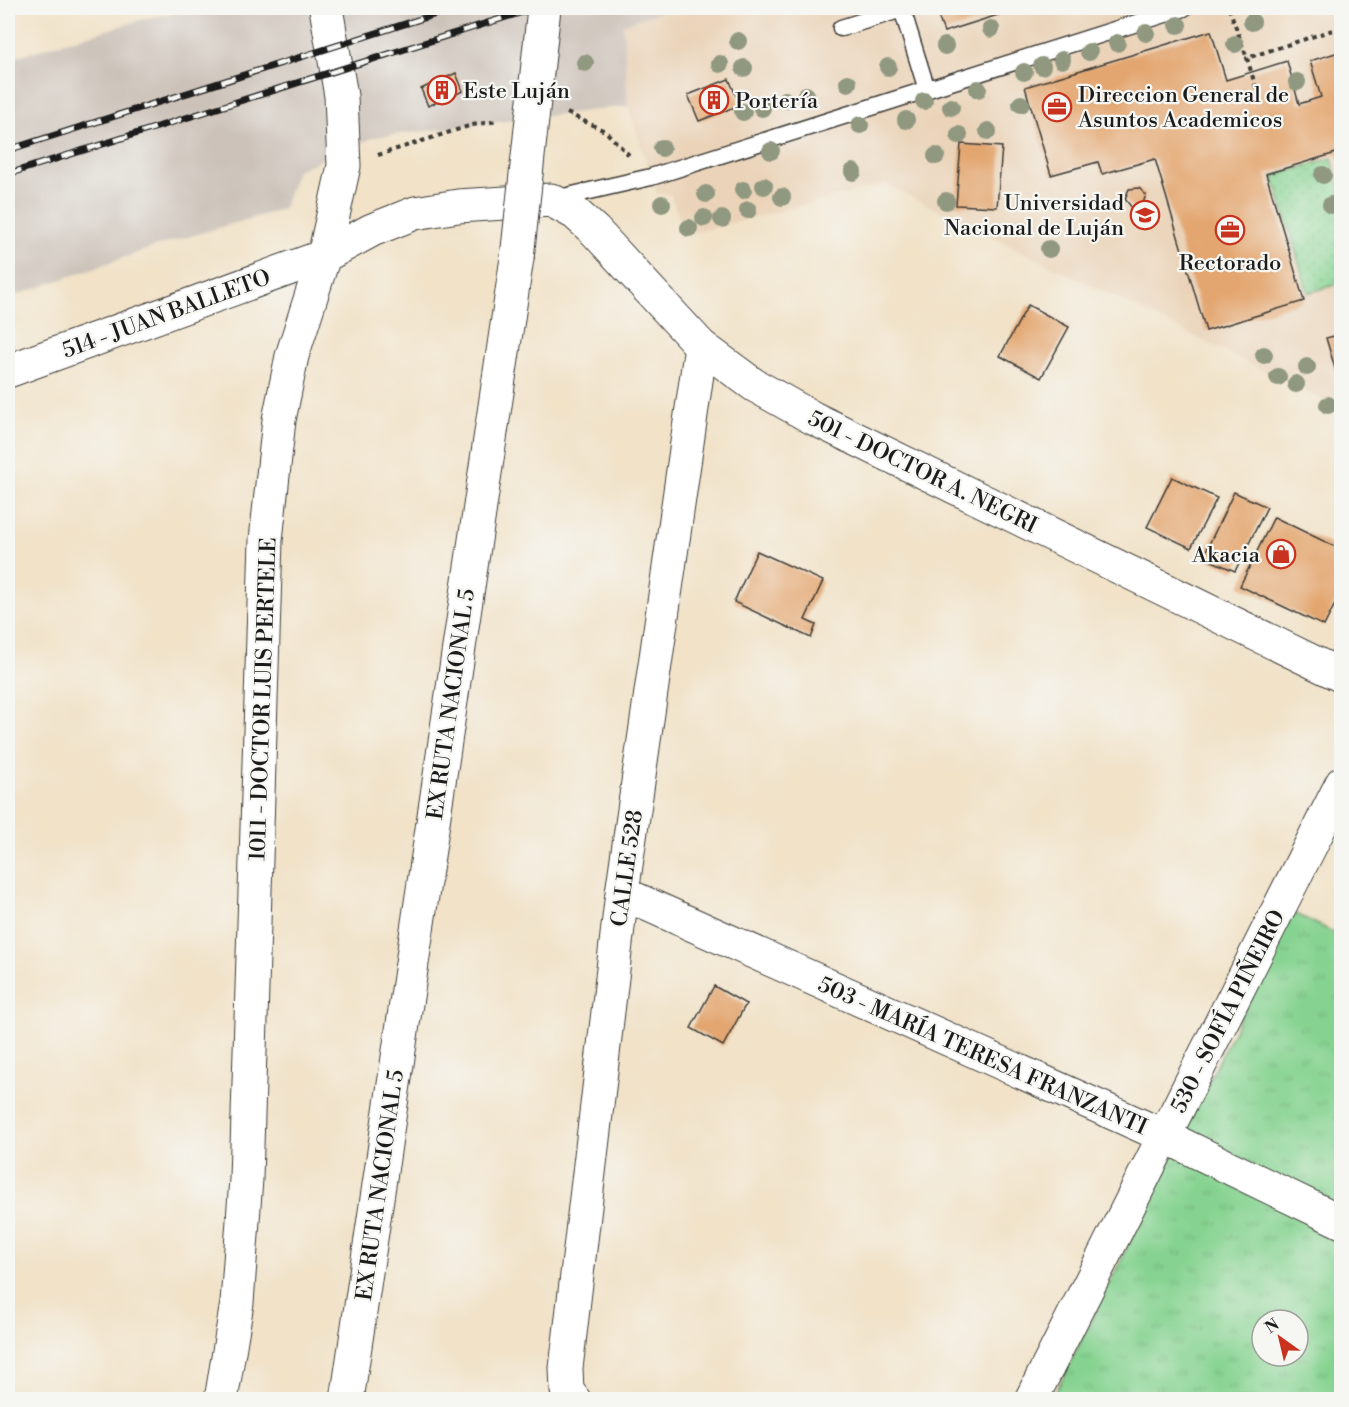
<svg xmlns="http://www.w3.org/2000/svg" width="1349" height="1407" viewBox="0 0 1349 1407" font-family="'Libre Bodoni',serif">
<style>
.built{fill:#ead3b8}
.railway{fill:#ccc2b9}
.grass{fill:url(#grass-tufts);stroke:#517856;stroke-width:1.5;fill-rule:evenodd}
.garden{fill:url(#garden-dots);stroke:#517856;stroke-width:1.5}
.building{fill:#e3a670}
.lines{fill:none;stroke-linecap:round;stroke-linejoin:round}
.service-casing{stroke:#3c3a36;stroke-width:19}
.minor-casing{stroke:#3c3a36;stroke-width:35}
.tertiary-casing{stroke:#3c3a36;stroke-width:35}
.primary-casing{stroke:#3c3a36;stroke-width:35}
.path{stroke:#3c3a36;stroke-width:4;stroke-dasharray:4.5 4.5;stroke-linecap:butt}
.service{stroke:#fff;stroke-width:16}
.minor{stroke:#fff;stroke-width:33}
.tertiary{stroke:#fff;stroke-width:33}
.primary{stroke:#fff;stroke-width:33}
.rail-casing{stroke:#1c1c1c;stroke-width:7}
.rail{stroke:#f6f6f2;stroke-width:4.5;stroke-dasharray:14;stroke-linecap:butt}
.primary-bridge-casing{stroke:#3c3a36;stroke-width:35;stroke-linecap:butt}
.primary-bridge{stroke:#fff;stroke-width:33}
.tree{fill:#909880}
.labels{text-anchor:middle;stroke-width:4.5;stroke-linejoin:round;paint-order:stroke}
.poi-label{font-size:22px;fill:#1c1c1c;stroke:#f6f6f2;text-anchor:start}
.street-label{font-size:22px;fill:#1c1c1c;stroke:#f6f6f2}
</style>
<defs>
<pattern id="grass-tufts" width="24" height="20" patternUnits="userSpaceOnUse" patternTransform="scale(1.5)"><rect width="24" height="20" fill="#86d391"/><path d="M3 7l-1-3M5 7V3M7 7l1-3M15 17l-1-3M17 17v-4M19 17l1-3" fill="none" stroke="#73b57c"/></pattern>
<pattern id="garden-dots" width="8" height="8" patternUnits="userSpaceOnUse" patternTransform="scale(1.5)"><rect width="8" height="8" fill="#86d391"/><path d="M2 2h.1M6 6h.1" fill="none" stroke="#73b57c" stroke-width="1.8" stroke-linecap="round"/></pattern>
</defs>
<rect width="100%" height="100%" fill="#f6f6f2"/>
<filter id="ink" filterUnits="userSpaceOnUse"><feTurbulence type="fractalNoise" baseFrequency=".0167" numOctaves="2"/><feDisplacementMap in="SourceGraphic" scale="12" xChannelSelector="R" yChannelSelector="G"/><feConvolveMatrix kernelMatrix="1 2 1 2 8 2 1 2 1" color-interpolation-filters="sRGB"/></filter>
<filter id="wash" filterUnits="userSpaceOnUse"><feTurbulence type="fractalNoise" baseFrequency=".008" numOctaves="4" result="noise"/><feDisplacementMap in="SourceGraphic" scale="24" xChannelSelector="R" yChannelSelector="G"/><feGaussianBlur stdDeviation="1.35" result="paint"/><feColorMatrix in="noise" values="0 0 0 0 0 0 0 0 0 0 0 0 0 0 0 0 0 1.4 0 .05"/><feComposite in="paint" operator="in"/></filter>
<g filter="url(#wash)">
<rect width="100%" height="100%" fill="#f1e2c8"/>
<path class="built" d="M672,8H1341V409L885,184L686,235L670,194H657L628,106L623,24Z"/>
<path class="railway" d="M207,8H672L623,24L628,106L375,137L297,170L283,209L157,246L8,298V59L147,18Z"/>
<path class="grass" d="M1292,912L1341,936V1399L1052,1400ZM1262,1320H1298V1356H1262Z"/>
<path class="garden" d="M1332,158L1341,192V283L1308,293L1273,176Z"/>
<g id="blocks">
<path class="building" d="M935,8H1020L944,32Z
M1211,31L1226,80L1287,61L1299,104L1321,97L1310,61L1342,51V169L1336,153L1266,174L1304,301L1206,331L1155,159L1102,174L1098,162L1051,175L1025,87Z
M456,73L463,91L428,106L421,89Z
M729,79L740,105L699,121L688,95Z
M961,144L1002,147L997,207L956,205Z
M1139,188L1146,195L1142,206L1132,208L1125,199L1129,189Z
M1028,305L1069,327L1041,378L1000,356Z
M1342,334V388H1341L1326,338Z
M1172,477L1217,498L1191,548L1147,527Z
M1234,492L1267,507L1235,571L1203,557Z
M1274,517L1342,550V590L1324,626L1240,586Z
M757,551L823,581L805,620L816,625L811,638L734,602Z
M714,986L746,1004L723,1046L691,1028Z"/>
</g>
</g>
<g filter="url(#ink)">
<use href="#blocks" fill-opacity="0" stroke="#3c3a36" stroke-width="1.5"/>
<g class="lines">
<g class="service-casing">
<path id="service" d="M841,28L902,9L927,90
M555,199L651,177L1184,8"/>
</g>
<g class="minor-casing">
<path id="minor" d="M8,371L324,256
M622,893L1164,1136L1342,1222
M574,1400L567,1391L566,1368L622,893L701,346
M1031,1400L1342,783"/>
</g>
<g class="tertiary-casing">
<path id="tertiary" d="M324,256L372,230L415,213L458,206L551,200L575,213L595,231L701,346L754,385L813,418L1342,676
M221,1400L237,1303L246,1179L266,540L279,420L292,356L324,256L344,166L341,96L326,8"/>
</g>
<g class="primary-casing">
<path id="primary" d="M347,1400L517,258"/>
</g>
<path class="path" d="M1229,8L1247,58
M1256,88L1247,58L1342,27
M567,113L605,131L629,155
M378,155L472,125L498,121"/>
<use href="#service" class="service"/>
<use href="#minor" class="minor"/>
<use href="#tertiary" class="tertiary"/>
<use href="#primary" class="primary"/>
<g class="rail-casing">
<path id="rail" d="M8,150L455,8
M8,174L535,8"/>
</g>
<use href="#rail" class="rail"/>
<g class="primary-bridge-casing">
<path id="primary-bridge" d="M517,258L544,8"/>
</g>
<use href="#primary-bridge" class="primary-bridge"/>
</g>
<g class="tree">
<circle cx="1252" cy="22" r="9"/>
<circle cx="1178" cy="25" r="9"/>
<circle cx="991" cy="29" r="9"/>
<circle cx="1146" cy="33" r="9"/>
<circle cx="738" cy="41" r="9"/>
<circle cx="1117" cy="43" r="9"/>
<circle cx="1235" cy="44" r="9"/>
<circle cx="945" cy="46" r="9"/>
<circle cx="1089" cy="52" r="9"/>
<circle cx="1062" cy="60" r="9"/>
<circle cx="585" cy="63" r="9"/>
<circle cx="720" cy="64" r="9"/>
<circle cx="1042" cy="66" r="9"/>
<circle cx="888" cy="67" r="9"/>
<circle cx="744" cy="68" r="9"/>
<circle cx="1024" cy="72" r="9"/>
<circle cx="1297" cy="82" r="9"/>
<circle cx="848" cy="83" r="9"/>
<circle cx="978" cy="89" r="9"/>
<circle cx="806" cy="95" r="9"/>
<circle cx="785" cy="100" r="9"/>
<circle cx="924" cy="101" r="9"/>
<circle cx="1021" cy="104" r="9"/>
<circle cx="951" cy="107" r="9"/>
<circle cx="762" cy="108" r="9"/>
<circle cx="743" cy="112" r="9"/>
<circle cx="906" cy="120" r="9"/>
<circle cx="860" cy="125" r="9"/>
<circle cx="988" cy="131" r="9"/>
<circle cx="959" cy="135" r="9"/>
<circle cx="662" cy="148" r="9"/>
<circle cx="771" cy="151" r="9"/>
<circle cx="936" cy="156" r="9"/>
<circle cx="853" cy="172" r="9"/>
<circle cx="1323" cy="175" r="9"/>
<circle cx="764" cy="186" r="9"/>
<circle cx="743" cy="190" r="9"/>
<circle cx="706" cy="194" r="9"/>
<circle cx="782" cy="197" r="9"/>
<circle cx="946" cy="201" r="9"/>
<circle cx="662" cy="204" r="9"/>
<circle cx="1331" cy="205" r="9"/>
<circle cx="748" cy="210" r="9"/>
<circle cx="704" cy="218" r="9"/>
<circle cx="722" cy="219" r="9"/>
<circle cx="689" cy="228" r="9"/>
<circle cx="1049" cy="249" r="9"/>
<circle cx="1264" cy="355" r="9"/>
<circle cx="1307" cy="367" r="9"/>
<circle cx="1278" cy="377" r="9"/>
<circle cx="1296" cy="384" r="9"/>
<circle cx="1328" cy="405" r="9"/>
</g>
</g>
<defs>
<g id="building-ring" transform="scale(1.5)"><circle r="9.5" fill="#f6f6f2" stroke="#c8321e" stroke-width="1.5"/><path d="M-4-6H4V6H1V3H-1V6H-4ZM-2.5-4.3h1.7v1.8h-1.7ZM.8-4.3h1.7v1.8H.8ZM-2.5-1h1.7V.8h-1.7ZM.8-1h1.7V.8H.8Z" fill="#c8321e"/></g>
<g id="office-ring" transform="scale(1.5)"><circle r="9.5" fill="#f6f6f2" stroke="#c8321e" stroke-width="1.5"/><path d="M-6-3h4V-5.5h4V-3h4V5H-6ZM-1-4.5V-3h2v-1.5ZM-6 0V1H6V0Z" fill="#c8321e"/></g>
<g id="university-ring" transform="scale(1.5)"><circle r="9.5" fill="#f6f6f2" stroke="#c8321e" stroke-width="1.5"/><path d="M0-5L7-2L0 1L-7-2ZM-4 1L0 2.5L4 1V4Q0 6-4 4Z" fill="#c8321e"/></g>
<g id="shop-ring" transform="scale(1.5)"><circle r="9.5" fill="#f6f6f2" stroke="#c8321e" stroke-width="1.5"/><path d="M-5-2.5h2.3a2.7 3.5 0 0 1 5.4 0H5L5.5 6h-11ZM-1.5-2.5h3a1.5 2.3 0 0 0-3 0Z" fill="#c8321e"/></g>
</defs>
<g fill-rule="evenodd">
<use href="#building-ring" x="442" y="90"/>
<use href="#building-ring" x="714" y="100"/>
<use href="#office-ring" x="1057" y="107"/>
<use href="#university-ring" x="1145" y="215"/>
<use href="#office-ring" x="1230" y="230"/>
<use href="#shop-ring" x="1281" y="554"/>
</g>
<g class="labels">
<g class="poi-label">
<text x="463" y="98">Este Luján</text>
<text x="1078" y="102">Direccion General de<tspan x="1078" dy="25">Asuntos Academicos</tspan></text>
<text x="735" y="108">Portería</text>
<text x="1124" y="210" text-anchor="end">Universidad<tspan x="1124" dy="25">Nacional de Luján</tspan></text>
<text x="1230" y="270" text-anchor="middle">Rectorado</text>
<text x="1260" y="562" text-anchor="end">Akacia</text>
</g>
<g class="street-label">
<text transform="translate(166 313) rotate(-20)" y="8">514 - JUAN BALLETO</text>
<text transform="translate(923 471) rotate(26)" y="8">501 - DOCTOR A. NEGRI</text>
<text transform="translate(262 699) rotate(-88)" y="8">1011 - DOCTOR LUIS PERTELE</text>
<text transform="translate(450 704) rotate(-82)" y="8">EX RUTA NACIONAL 5</text>
<text transform="translate(626 868) rotate(-82)" y="8">CALLE 528</text>
<text transform="translate(1227 1011) rotate(-63)" y="8">530 - SOFÍA PIÑEIRO</text>
<text transform="translate(983 1055) rotate(24)" y="8">503 - MARÍA TERESA FRANZANTI</text>
<text transform="translate(379 1185) rotate(-82)" y="8">EX RUTA NACIONAL 5</text>
</g>
</g>
<rect width="1349" height="1407" fill="none" stroke="#f6f6f2" stroke-width="30"/>
<g transform="translate(1280 1338) rotate(326)"><circle r="28" fill="#f6f6f2" stroke="#9f9f9c" stroke-width="1.5"/>
<path d="M0-4.5L10 22L0 15L-10 22Z" fill="#c8321e"/>
<text y="-9" font-size="16" font-weight="bold" text-anchor="middle" fill="#1c1c1c">N</text>
</g>
</svg>
